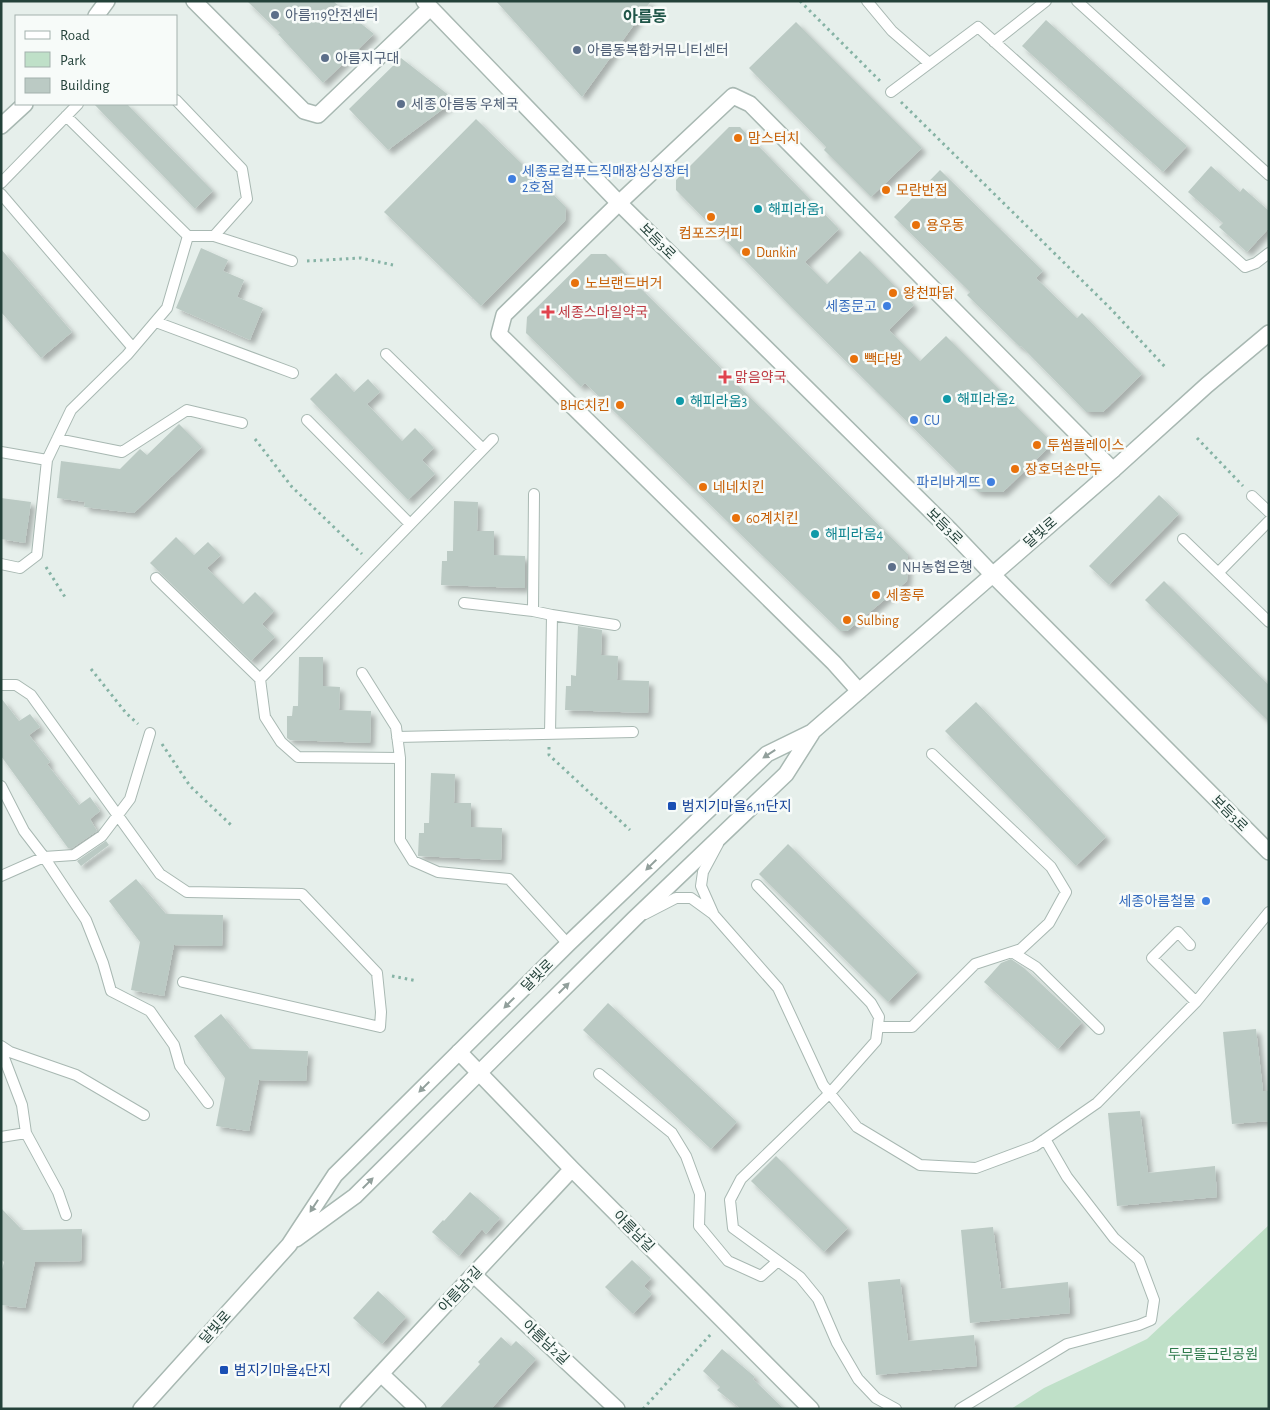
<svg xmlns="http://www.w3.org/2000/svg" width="1270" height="1410" viewBox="0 0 1270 1410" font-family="'Alegreya Sans','Noto Sans KR',sans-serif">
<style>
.green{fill:#bfe0c8}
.building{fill:#bbcac4;filter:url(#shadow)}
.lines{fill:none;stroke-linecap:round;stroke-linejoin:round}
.service-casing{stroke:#a8b8b2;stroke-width:12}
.minor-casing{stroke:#a8b8b2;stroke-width:18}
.tertiary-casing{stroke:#a8b8b2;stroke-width:18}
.path{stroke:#86b3a5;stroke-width:3;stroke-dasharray:2.5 4;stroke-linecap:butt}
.service{stroke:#fff;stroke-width:10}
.minor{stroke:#fff;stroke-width:15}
.tertiary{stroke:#fff;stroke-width:15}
.oneway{fill:#92a09c}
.service-dot{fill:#5c6f8a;stroke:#f7fbf9;stroke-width:2}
.food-dot{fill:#e8710a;stroke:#f7fbf9;stroke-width:2}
.shop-dot{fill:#3f7fe0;stroke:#f7fbf9;stroke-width:2}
.culture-dot{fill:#0f9aa8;stroke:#f7fbf9;stroke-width:2}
.health-dot{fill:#e0444e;stroke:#f7fbf9;stroke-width:2}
.transit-dot{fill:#1a4fb4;stroke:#f7fbf9;stroke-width:2}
.labels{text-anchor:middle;stroke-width:5;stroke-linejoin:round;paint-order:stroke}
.service-label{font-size:14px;fill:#4e5e75;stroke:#f7fbf9;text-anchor:start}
.food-label{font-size:14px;fill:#c56008;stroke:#f7fbf9;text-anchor:start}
.shop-label{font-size:14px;fill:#366cbe;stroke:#f7fbf9;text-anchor:end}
.culture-label{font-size:14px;fill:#0d838f;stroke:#f7fbf9;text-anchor:start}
.street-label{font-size:14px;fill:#24423a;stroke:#f7fbf9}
.health-label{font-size:14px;fill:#be3a42;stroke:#f7fbf9;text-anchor:start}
.transit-label{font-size:14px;fill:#164399;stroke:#f7fbf9;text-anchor:start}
.park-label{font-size:14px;fill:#2d7a4b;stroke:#f7fbf9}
.quarter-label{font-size:16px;font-weight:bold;fill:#1f5548;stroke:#f7fbf9}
</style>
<defs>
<filter id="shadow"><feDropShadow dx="4.5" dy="4.5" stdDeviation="2.5" flood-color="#0004"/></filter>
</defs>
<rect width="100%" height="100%" fill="#e6efeb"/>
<path class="green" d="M1269,1225V1409H1011L1044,1388L1147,1339Z"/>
<path class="building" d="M247,1H333L374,34L323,83L278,34L280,33Z
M496,1H651L582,97Z
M1046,20L1187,146L1163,172L1022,46Z
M796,22L922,148L871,197L824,150L826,147L749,68Z
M401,58L455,100L388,150L349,109Z
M94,104H127L213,191L195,209Z
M476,119L566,207L565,221L481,306L384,212Z
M729,127H740L839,229L805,262L827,284L860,251L914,305L889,330L920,361L946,336L1048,438L1049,447L1003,492H978L791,307L676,190V180Z
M1211,166L1240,192L1243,188L1269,211V228L1247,252L1219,227L1223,223L1188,192Z
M940,170L1043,271L1036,278L1077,318L1082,313L1142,374L1103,412H1086L1021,346L1020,347L967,295L970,292L894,217Z
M201,248L228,260L223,271L244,280L237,297L263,308L250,340L176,308Z
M1,249L72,332L41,358L1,312Z
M591,254H606L908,554L907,581L847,631H840L585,383L581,387L526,333L527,317Z
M336,373L354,392L368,379L380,392L367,404L402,441L415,428L434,448L422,460L435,474L408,500L310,399Z
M179,424L202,447L134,513L84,507L85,502L57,498L61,461L120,469L140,449L147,455Z
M1159,495L1179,514L1109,585L1089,566Z
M1,498L31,502L25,543L1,539Z
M454,501L478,502L477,531H494V555L525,556V588L441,585L442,561H447V551H453Z
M176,537L194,555L208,542L221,555L207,568L243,604L255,592L274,611L262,624L275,637L251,661L150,563Z
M1164,581L1269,685V722L1145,600Z
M578,626L602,630L601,655L618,656L617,680L649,681L648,713L565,710L566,686H571V675L576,676Z
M299,657H323V686L340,687L339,710L371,711L370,743L290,740L287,738V716H292L293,706H298Z
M1,698L19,721L30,714L40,727L29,735L50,762L47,764L79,805L90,797L100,811L90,819L97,831L72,848H68L1,756Z
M976,702L1106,837L1076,866L945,731Z
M431,773L455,774L454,803H471V827L502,828L501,860L418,856L419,833H424V823H429Z
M106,841L109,845L81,866L77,861Z
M788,844L918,972L888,1002L759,874Z
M136,879L166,914L223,915L222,946L174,945L164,996L131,990L140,942L109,901Z
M1011,959L1024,968L1082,1022L1058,1049L984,982L1001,963Z
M608,1003L737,1122L711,1149L583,1030Z
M221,1014L250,1049L308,1051L306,1081L259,1080L249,1131L216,1126L225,1078L194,1036Z
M1256,1029L1263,1091H1269V1121L1232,1124L1223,1032Z
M1140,1111L1148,1173L1215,1166L1217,1197L1117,1206L1108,1113Z
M776,1156L848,1228L824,1252L751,1181Z
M470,1192L500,1218L486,1234L482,1229L459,1256L432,1232L443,1220L444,1221Z
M1,1208L22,1230L82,1229L81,1261L35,1262L25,1308L1,1305V1274L4,1262L1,1259Z
M993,1227L1001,1289L1068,1282L1070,1313L970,1323L961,1230Z
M632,1260L651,1278L644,1286L652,1294L633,1314L605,1287Z
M900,1279L908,1341L974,1335L977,1366L876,1375L868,1282Z
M378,1291L406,1317L382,1344L353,1318Z
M501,1337L511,1346L516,1341L536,1359L491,1409H439L480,1364L478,1362Z
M722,1349L755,1377L753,1379L784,1409H741L717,1390L720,1387L703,1371Z"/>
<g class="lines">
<g class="service-casing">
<path id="service" d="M867,1L892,31L929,63
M1077,1L1269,175
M994,42L1046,1
M891,92L978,27L1245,267L1256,263L1269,253
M176,100L242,169L247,199L214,236
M66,116L188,236
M1,183L78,104
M1,194L133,348
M156,322L293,373
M386,354L483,449
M307,420L410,524
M57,439L122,452L187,410L242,423
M1,452L47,460
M1252,496L1269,512
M1183,539L1269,622
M1,564L20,568L37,555L47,460L71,410L127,355L167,308L188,236H214L292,261
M1219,572L1269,521
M156,578L260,679L265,717L281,742L298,757L400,758V840L413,861L438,872L509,879L568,944
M464,603L533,611L552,615L550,734
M533,611L534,494
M552,615L615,625
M362,673L396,727L400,758
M260,679L493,439
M1,685H16L31,695L160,874L187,892L302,894L377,973L381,1012L380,1027L183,982
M397,737L633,732
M1,786L24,831L44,857L86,920L103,963L111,991L150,1011L174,1045L180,1066L208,1103
M1,876L44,857L74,855L102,836L130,799L150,733
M757,885L871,1003L879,1017L876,1041L830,1093L741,1179L730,1200L733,1228L800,1277L818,1299L837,1343L858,1379L876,1398L896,1409
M713,913L701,886L703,872L718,844
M645,914L676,898H691L713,914L778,988L823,1085L857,1127L920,1165L976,1168L1035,1146L1097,1103L1196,1002L1269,912
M1190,945L1178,932L1152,958L1196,1002
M1012,952L1036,967L1099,1029
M878,1027H912L975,964L1021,949L1049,923L1066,892L1051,867L932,754
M1,1046L10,1052L76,1075L144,1115
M1,1050L22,1105L26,1133L1,1137
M599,1074L672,1133L686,1156L700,1194L699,1226L728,1261L761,1276L778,1261
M26,1133L58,1192L66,1215
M960,1409L1067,1344L1139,1325L1151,1320L1154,1300L1139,1260L1114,1238L1067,1177L1045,1139"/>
</g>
<g class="minor-casing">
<path id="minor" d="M194,1L304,111L318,115L430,8
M96,16L107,1
M1,126L25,104
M859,691L834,663L499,334L504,315L619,203L733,96L750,104L1113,470
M459,1052L572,1169L811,1409
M474,1275L617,1409
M381,1374L418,1409
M348,1409L572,1169"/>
</g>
<g class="tertiary-casing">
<path id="tertiary" d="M424,1L619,203L950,530L992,574L1269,852
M296,1239L355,1196L634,919L786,774L812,733
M141,1409L289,1245L335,1175L568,944L767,754L812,732L1113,470L1207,385L1269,333"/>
</g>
<path class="path" d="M800,1L881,82
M901,102L1110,308L1167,369
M307,261L361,258L393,265
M1197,438L1243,486
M255,439L292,487L362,554
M46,567L65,597
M91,669L126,713L138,724
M162,744L190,786L231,825
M549,747V755L630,830
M392,976L417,981
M643,1409L711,1334"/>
<use href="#service" class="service"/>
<use href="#minor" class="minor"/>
<use href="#tertiary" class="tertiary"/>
</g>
<defs><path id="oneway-solid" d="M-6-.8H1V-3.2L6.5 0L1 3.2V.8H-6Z" transform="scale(1.25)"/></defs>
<g class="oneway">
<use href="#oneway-solid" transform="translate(769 754) rotate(147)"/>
<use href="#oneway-solid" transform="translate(651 865) rotate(136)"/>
<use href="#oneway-solid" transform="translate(564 988) rotate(-45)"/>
<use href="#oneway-solid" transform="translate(509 1003) rotate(135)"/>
<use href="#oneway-solid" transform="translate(424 1087) rotate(135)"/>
<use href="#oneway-solid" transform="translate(368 1183) rotate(-45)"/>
<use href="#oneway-solid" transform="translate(314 1206) rotate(123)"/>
</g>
<g class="service-dot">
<circle cx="275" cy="15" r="5"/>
<circle cx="577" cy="50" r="5"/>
<circle cx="325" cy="58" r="5"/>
<circle cx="401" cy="104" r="5"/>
<circle cx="892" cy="567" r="5"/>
</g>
<g class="food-dot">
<circle cx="738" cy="138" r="5"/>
<circle cx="886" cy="190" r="5"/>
<circle cx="711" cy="217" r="5"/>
<circle cx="916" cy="225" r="5"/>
<circle cx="746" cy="252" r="5"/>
<circle cx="575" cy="283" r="5"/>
<circle cx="893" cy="293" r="5"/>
<circle cx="854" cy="359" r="5"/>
<circle cx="620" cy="405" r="5"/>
<circle cx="1037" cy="445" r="5"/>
<circle cx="1015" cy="469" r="5"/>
<circle cx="703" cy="487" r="5"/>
<circle cx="736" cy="518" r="5"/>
<circle cx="876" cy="595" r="5"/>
<circle cx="847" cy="620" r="5"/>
</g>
<g class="shop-dot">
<circle cx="512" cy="179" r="5"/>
<circle cx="887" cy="306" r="5"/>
<circle cx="914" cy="420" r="5"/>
<circle cx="991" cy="482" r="5"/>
<circle cx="1206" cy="901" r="5"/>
</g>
<g class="culture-dot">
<circle cx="758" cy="209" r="5"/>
<circle cx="947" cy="399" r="5"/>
<circle cx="680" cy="401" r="5"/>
<circle cx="815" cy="534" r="5"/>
</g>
<g class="health-dot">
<path d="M545.5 304.5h5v5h5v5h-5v5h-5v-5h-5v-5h5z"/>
<path d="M722.5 369.5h5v5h5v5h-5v5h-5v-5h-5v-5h5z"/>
</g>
<g class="transit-dot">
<rect x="667" y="801" width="10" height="10" rx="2.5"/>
<rect x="219" y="1365" width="10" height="10" rx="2.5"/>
</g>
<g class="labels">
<g class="service-label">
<text x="285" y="20">아름119안전센터</text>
<text x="587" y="55">아름동복합커뮤니티센터</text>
<text x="335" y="63">아름지구대</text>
<text x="411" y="109">세종 아름동 우체국</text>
<text x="902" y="572">NH농협은행</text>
</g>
<g class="food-label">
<text x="748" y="143">맘스터치</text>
<text x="896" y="195">모란반점</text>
<text x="926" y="230">용우동</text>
<text x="711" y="238" text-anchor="middle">컴포즈커피</text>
<text x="756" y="257">Dunkin'</text>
<text x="585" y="288">노브랜드버거</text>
<text x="903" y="298">왕천파닭</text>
<text x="864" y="364">빽다방</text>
<text x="610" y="410" text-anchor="end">BHC치킨</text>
<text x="1047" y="450">투썸플레이스</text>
<text x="1025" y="474">장호덕손만두</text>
<text x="713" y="492">네네치킨</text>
<text x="746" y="523">60계치킨</text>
<text x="886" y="600">세종루</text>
<text x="857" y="625">Sulbing</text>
</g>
<g class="shop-label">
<text x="522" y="176" text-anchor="start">세종로컬푸드직매장싱싱장터<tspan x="522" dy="16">2호점</tspan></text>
<text x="877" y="311">세종문고</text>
<text x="924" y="425" text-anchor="start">CU</text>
<text x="981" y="487">파리바게뜨</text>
<text x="1196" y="906">세종아름철물</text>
</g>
<g class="culture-label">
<text x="768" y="214">해피라움1</text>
<text x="957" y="404">해피라움2</text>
<text x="690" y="406">해피라움3</text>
<text x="825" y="539">해피라움4</text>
</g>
<g class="street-label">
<text transform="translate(658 241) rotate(45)" y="5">보듬3로</text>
<text transform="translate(945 526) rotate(45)" y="5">보듬3로</text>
<text transform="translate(1040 532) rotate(-41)" y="5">달빛로</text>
<text transform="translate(1230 813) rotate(45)" y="5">보듬3로</text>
<text transform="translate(537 975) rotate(-45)" y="5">달빛로</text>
<text transform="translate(634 1231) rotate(45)" y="5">아름남길</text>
<text transform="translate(460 1289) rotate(-47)" y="5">아름남1길</text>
<text transform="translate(215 1327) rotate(-48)" y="5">달빛로</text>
<text transform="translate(546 1342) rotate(43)" y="5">아름남2길</text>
</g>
<g class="health-label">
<text x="558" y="317">세종스마일약국</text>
<text x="735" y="382">맑음약국</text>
</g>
<g class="transit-label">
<text x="682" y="811">범지기마을6,11단지</text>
<text x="234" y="1375">범지기마을4단지</text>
</g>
<g class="park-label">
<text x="1213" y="1359">두무뜰근린공원</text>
</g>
<g class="quarter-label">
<text x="645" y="22">아름동</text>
</g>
</g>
<rect width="1270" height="1410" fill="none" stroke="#24423a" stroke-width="5"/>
<rect x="15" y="15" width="162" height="90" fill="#f7fbf9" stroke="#a3b1ad"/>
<rect x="25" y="31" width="25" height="8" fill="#ffffff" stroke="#a3b1ad"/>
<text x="60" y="40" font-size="15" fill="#24423a">Road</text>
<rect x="25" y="52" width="25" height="15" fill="#bfe0c8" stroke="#a3b1ad"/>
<text x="60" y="65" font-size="15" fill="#24423a">Park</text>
<rect x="25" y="78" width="25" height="15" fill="#bbcac4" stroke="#a3b1ad"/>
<text x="60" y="90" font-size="15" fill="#24423a">Building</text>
</svg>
